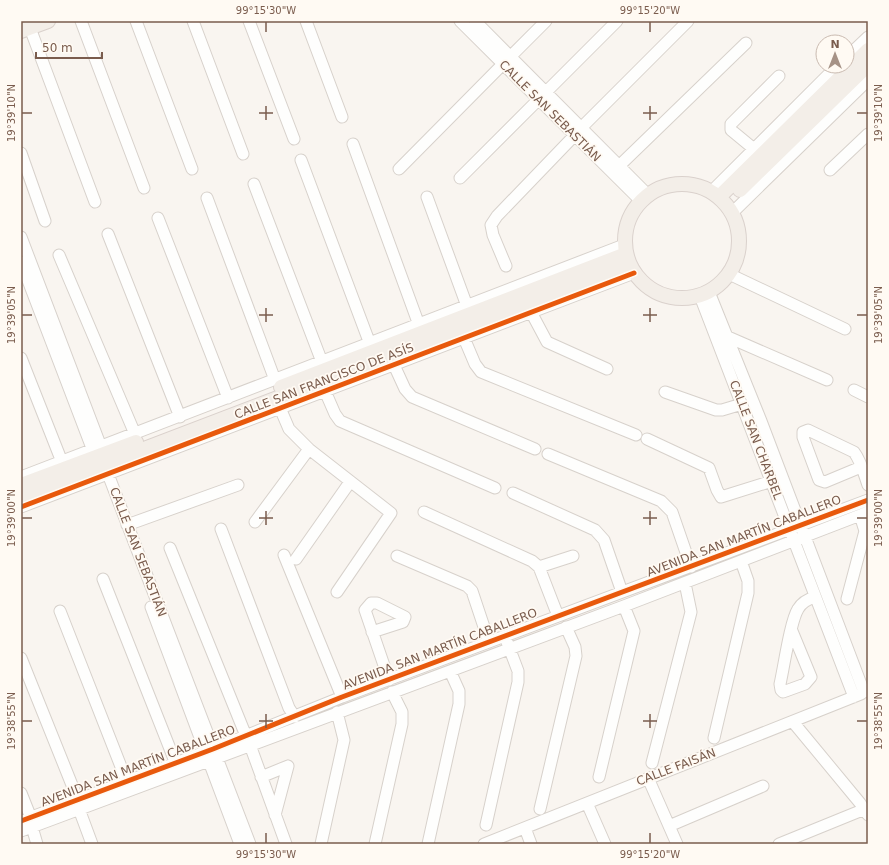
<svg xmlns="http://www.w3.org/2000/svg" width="889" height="865" viewBox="0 0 889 865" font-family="'DejaVu Sans',sans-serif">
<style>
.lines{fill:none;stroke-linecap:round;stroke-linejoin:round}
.minor-casing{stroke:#d7d1cb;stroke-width:13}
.major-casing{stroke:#dad1cc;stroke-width:16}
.minor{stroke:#fefefd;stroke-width:11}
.major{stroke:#f3eee8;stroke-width:14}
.cycleway-casing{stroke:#fffaf3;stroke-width:8}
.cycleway{stroke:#e8590c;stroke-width:5}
.ticks{fill:none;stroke:#7a5c4d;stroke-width:1.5}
.labels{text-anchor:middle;stroke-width:3.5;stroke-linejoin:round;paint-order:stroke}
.street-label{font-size:12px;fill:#7a5c4d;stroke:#fffaf3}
.neatline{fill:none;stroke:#7a5c4d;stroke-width:1.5}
.ticks-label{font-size:10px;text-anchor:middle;fill:#7a5c4d}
</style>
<rect width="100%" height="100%" fill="#f9f5f0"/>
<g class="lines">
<g class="minor-casing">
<path id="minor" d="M81,21L144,188
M136,21L192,169
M193,21L243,154
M249,21L294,139
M306,21L342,117
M460,21L641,201
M475,21L648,195
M30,28L95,202
M510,57L546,21
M847,57L868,37
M546,92L617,21
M581,128L688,21
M353,144L419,325
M754,149L731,130V124L779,76
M21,153L45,221
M301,160L370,344
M619,166L746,43
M399,169L503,64
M830,170L868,134
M460,178L538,100
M254,184L322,362
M711,192L837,66
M427,197L467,306
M207,198L275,380
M732,213L868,80
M158,218L228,398
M108,234L180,417
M21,237L101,447L108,474L250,844
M59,255L135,434
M21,262L95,456
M506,266L493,235L491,225L497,216L574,136
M729,274L845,329
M709,292L761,421L864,692
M700,296L854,697
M531,312L547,342L607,369
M728,337L827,380
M464,338L475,364L481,372L636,435
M21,358L62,462
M394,365L405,389L412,397L535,449
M854,390L868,397
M325,391L335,414L340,421L495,488
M665,392L716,410H722L742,404
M280,408L289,429L309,449L391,513L337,592
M647,439L709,468L717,490L721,497L772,481
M548,454L661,501L672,512L691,567
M861,467L825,482L819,480L803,437V432L808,430L854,452C861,461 864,474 868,485
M21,477L624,245
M513,493L595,530L604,540L622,592
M21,507L634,273
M424,512L532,561L539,567L558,616
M255,522L309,449
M127,525L238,485
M221,529L289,708L295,717
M170,548L246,736
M284,555L342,697
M397,556L467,586L472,591L489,642
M296,559L350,482
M539,567L573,556
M103,579L176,764
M847,599L865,531L860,515
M151,607L240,844
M60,611L127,782
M792,631L811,677L805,684L783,692L781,690L780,684C784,667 790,622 798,609C802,602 808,599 815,597
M372,632L403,622L405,617L377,603H371L365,610L389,680
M21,658L78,800
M793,722L860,803L868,815
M714,738L748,593V581L741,561
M250,745L286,844
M652,763L691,612L685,583
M261,777L288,766
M599,777L634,631L624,606
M648,778L677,844
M21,793L31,818
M587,803L605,844
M79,809L92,844
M540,809L576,656L575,647L566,627
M275,815L288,766
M21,821L213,749L342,697L868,500
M486,825L518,682V671L507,642
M669,826L763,786
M32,827L37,844
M525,828L531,844
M21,831L624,606L868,512
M321,844L344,740L337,712
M375,844L402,724V712L392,692
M428,844L459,704V691L450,671
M484,844L861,694
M779,844L865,809"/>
</g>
<g class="major-casing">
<path id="major" d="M21,31L48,21
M625 241a57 57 0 1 1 114 0a57 57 0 1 1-114 0Z
M740,190L868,65
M719,197L868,50
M281,387L626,254
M21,485L136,442
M21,496L629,264"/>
</g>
<use href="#minor" class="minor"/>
<use href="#major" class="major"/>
<g class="cycleway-casing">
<path id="cycleway" d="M21,507L634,273
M21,821L213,749L342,697L868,500"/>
</g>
<use href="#cycleway" class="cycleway"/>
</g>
<path class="ticks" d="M266,22V32M650,22V32M266,106V120M650,106V120M22,113H32M259,113H273M643,113H657M857,113H867M266,308V322M650,308V322M22,315H32M259,315H273M643,315H657M857,315H867M266,511V525M650,511V525M22,518H32M259,518H273M643,518H657M857,518H867M266,714V728M650,714V728M22,721H32M259,721H273M643,721H657M857,721H867M266,833V843M650,833V843"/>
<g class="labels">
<g class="street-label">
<text transform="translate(550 111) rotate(45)" y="4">CALLE SAN SEBASTIÁN</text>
<text transform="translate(324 381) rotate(-21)" y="4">CALLE SAN FRANCISCO DE ASÍS</text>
<text transform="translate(756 440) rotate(69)" y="4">CALLE SAN CHARBEL</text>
<text transform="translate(744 536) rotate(-21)" y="4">AVENIDA SAN MARTÍN CABALLERO</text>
<text transform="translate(138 552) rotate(69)" y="4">CALLE SAN SEBASTIÁN</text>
<text transform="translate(440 649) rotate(-21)" y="4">AVENIDA SAN MARTÍN CABALLERO</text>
<text transform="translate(138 766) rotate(-21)" y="4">AVENIDA SAN MARTÍN CABALLERO</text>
<text transform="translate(676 767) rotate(-21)" y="4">CALLE FAISÁN</text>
</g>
</g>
<rect width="889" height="865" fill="none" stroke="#fffaf3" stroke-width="44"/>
<g transform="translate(835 54)"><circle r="19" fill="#fffaf3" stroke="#cabbb1"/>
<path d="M0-3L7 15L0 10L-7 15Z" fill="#a69286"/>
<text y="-6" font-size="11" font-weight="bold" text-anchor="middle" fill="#7a5c4d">N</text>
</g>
<path d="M36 52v6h66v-6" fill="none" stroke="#7a5c4d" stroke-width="2"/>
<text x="42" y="52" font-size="12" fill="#7a5c4d" stroke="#fffaf3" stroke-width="3" paint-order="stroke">50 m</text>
<rect x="22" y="22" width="845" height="821" class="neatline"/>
<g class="ticks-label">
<text x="266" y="14">99°15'30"W</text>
<text x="650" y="14">99°15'20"W</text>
<text transform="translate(11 113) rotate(-90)" y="4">19°39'10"N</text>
<text transform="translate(878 113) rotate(-90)" y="4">19°39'10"N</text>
<text transform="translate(11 315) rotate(-90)" y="4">19°39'05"N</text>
<text transform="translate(878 315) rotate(-90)" y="4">19°39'05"N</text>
<text transform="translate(11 518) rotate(-90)" y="4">19°39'00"N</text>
<text transform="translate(878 518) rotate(-90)" y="4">19°39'00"N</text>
<text transform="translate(11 721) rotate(-90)" y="4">19°38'55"N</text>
<text transform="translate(878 721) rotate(-90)" y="4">19°38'55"N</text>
<text x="266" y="858">99°15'30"W</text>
<text x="650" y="858">99°15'20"W</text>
</g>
</svg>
